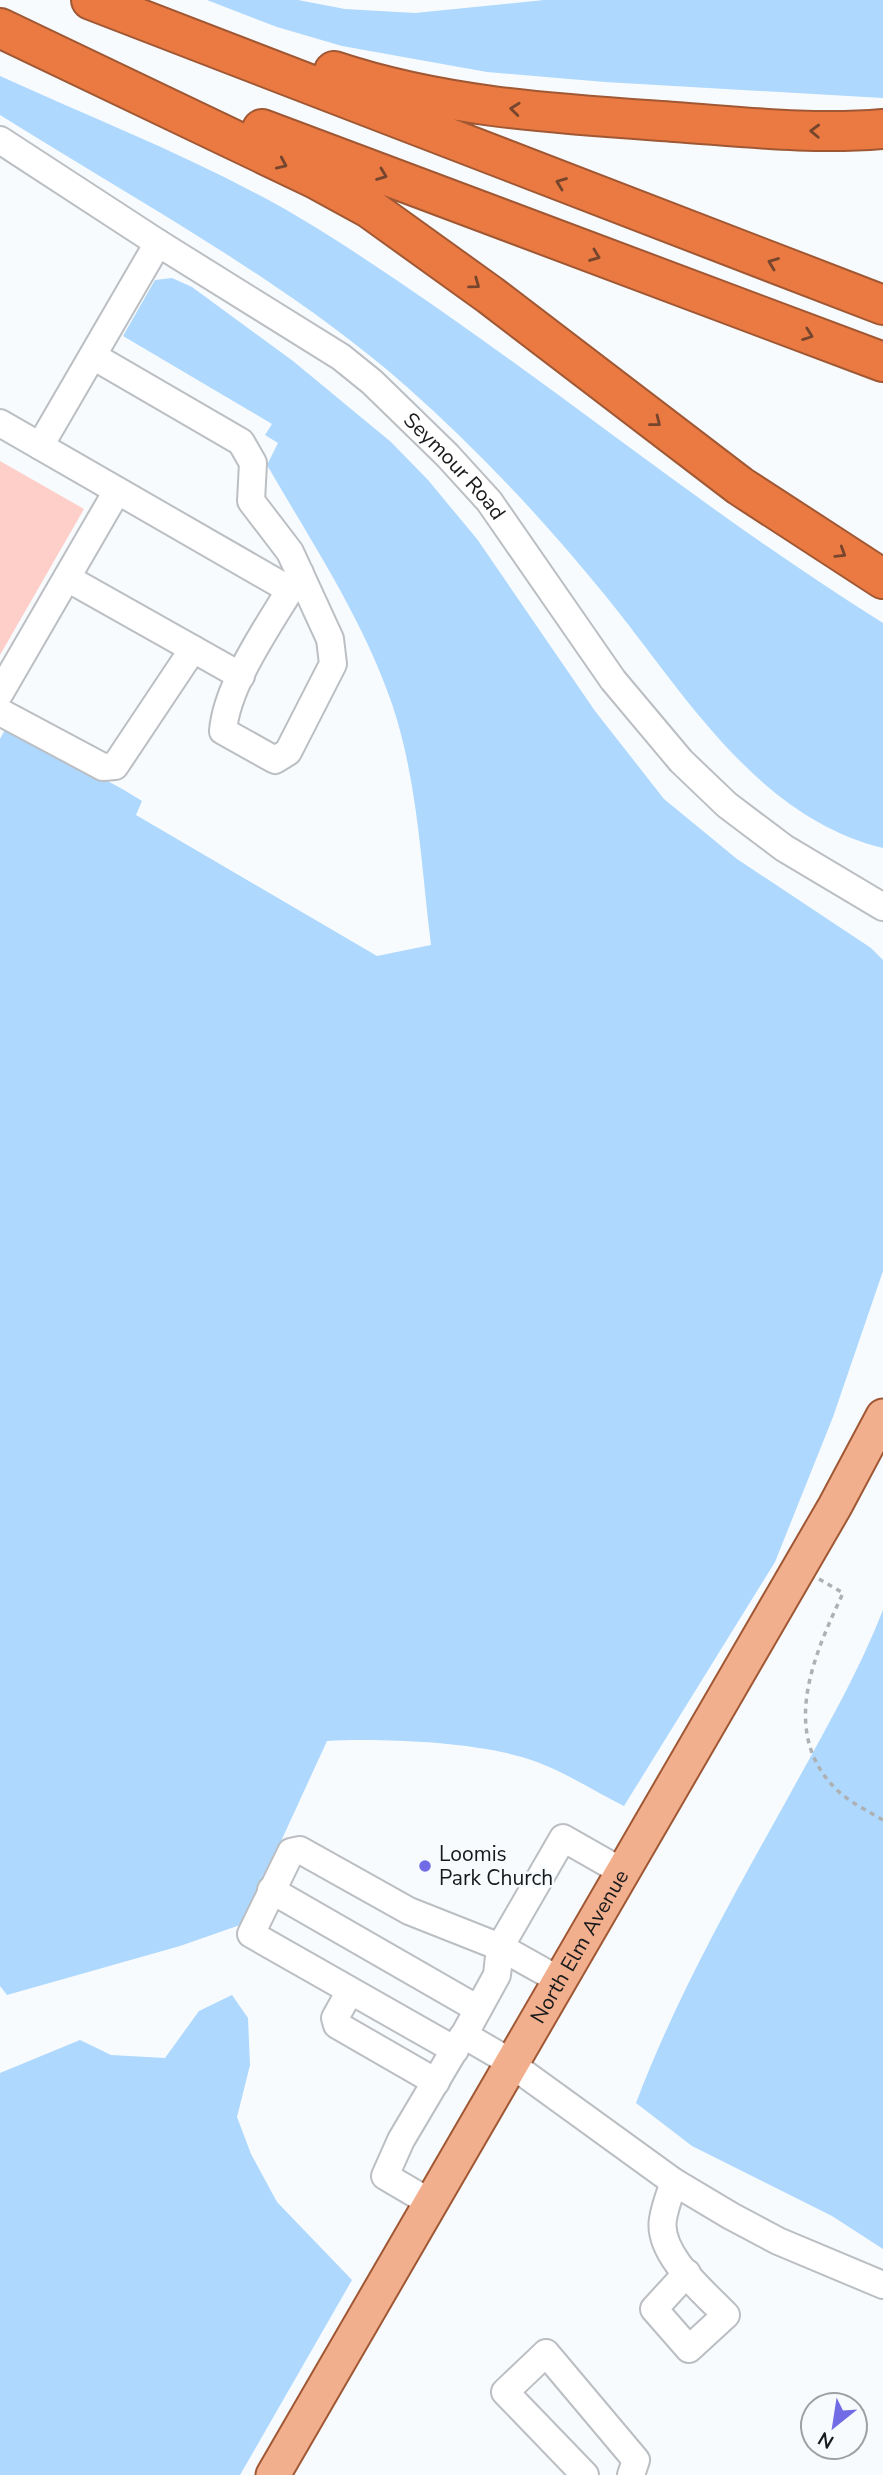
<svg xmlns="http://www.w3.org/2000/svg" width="883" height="2475" viewBox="0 0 883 2475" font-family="'Nunito Sans',sans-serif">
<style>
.green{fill:#aed8fd}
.building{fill:#fdcfc8}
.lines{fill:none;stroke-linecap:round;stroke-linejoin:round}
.minor-casing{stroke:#bbbec2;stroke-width:30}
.major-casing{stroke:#a05834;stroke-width:37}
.highway-casing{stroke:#a05834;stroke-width:42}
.path{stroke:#aeb1b3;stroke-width:3.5;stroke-dasharray:5 5;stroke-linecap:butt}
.minor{stroke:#fff;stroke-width:26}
.major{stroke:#f2af8e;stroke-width:33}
.highway{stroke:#ea7a42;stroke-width:38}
.oneway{stroke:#76452d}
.poi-dot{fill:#716ce6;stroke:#f7fbfe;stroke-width:2.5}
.labels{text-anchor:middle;stroke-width:5;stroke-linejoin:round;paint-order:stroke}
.street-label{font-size:21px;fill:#18191b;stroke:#f7fbfe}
.poi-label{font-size:21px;fill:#18191b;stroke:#f7fbfe;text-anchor:start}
</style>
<rect width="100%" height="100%" fill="#f7fbfe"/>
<path class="green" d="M207,0H298L345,9L415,13L544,0H883V98L605,82L487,72L342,46L277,27Z
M0,76C105,124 216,166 315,227C511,349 687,501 883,623V848C754,816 682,689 604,594C543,519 479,451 407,387C285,280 137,201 0,115Z
M172,278L192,287L293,361L391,442L428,480L477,539L595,711L664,799L737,859L871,948L883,960V1271L833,1417L775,1562L624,1806C595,1792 567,1773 537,1762C486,1742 382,1738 327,1741L243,1924L180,1946L7,1995L0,1986V739L7,726L124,790L142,801L136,815L377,956L431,945C421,865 418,781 392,704C363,619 312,543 267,465L278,443L265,435L272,424L123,336L155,280Z
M883,1610V2249L832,2216L692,2146L636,2103C678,1992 738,1888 795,1785C827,1727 859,1671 883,1610Z
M232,1995L248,2018L250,2065L237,2117L251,2154L277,2202L352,2280L240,2475H0V2073L80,2040L111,2055L165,2058L199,2011Z"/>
<path class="building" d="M0,461L84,509L0,655Z"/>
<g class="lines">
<g class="minor-casing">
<g id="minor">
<path id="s1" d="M0,140L158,243L341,357L372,382L447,455L489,501L613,680L681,761L727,805L784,848L883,907"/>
<path d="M93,356L241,442L253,463L251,501L290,552L330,639L333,664L288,752L275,760L223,731C227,681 275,617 300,573"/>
<path d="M0,423L290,590"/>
<path d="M40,446L158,243"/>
<path d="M67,578L241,676"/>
<path d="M0,693L117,491"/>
<path d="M0,712L103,767L115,766L193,649"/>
<path d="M271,1890L478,2009"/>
<path d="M559,1980L500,1947L563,1838L621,1871"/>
<path d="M350,1991L335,2018L337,2025L436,2082"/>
<path d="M455,2050L251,1934L291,1852L300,1850L409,1911L500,1947L497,1975L464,2035L500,2056L674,2182L731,2216L778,2241L883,2285"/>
<path d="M674,2182C670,2194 665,2206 663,2219C657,2254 704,2292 726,2315L689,2349L654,2309L687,2273"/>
<path d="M431,2203L385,2176L401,2140L462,2037"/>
<path d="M585,2475L505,2392L546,2353L636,2460L631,2475"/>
</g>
</g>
<g class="major-casing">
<g id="major">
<path id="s2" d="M273,2475L835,1506L883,1416"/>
</g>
</g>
<g class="highway-casing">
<path id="highway" d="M91,0L883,305
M0,28L316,179L369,208L490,295L740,486L883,579
M334,71C445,108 560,114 675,122C745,127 814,135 883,129
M262,129L883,362"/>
</g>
<path class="path" d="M819,1579L843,1593C814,1655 778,1734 838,1791C851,1803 868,1811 883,1820"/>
<use href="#minor" class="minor"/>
<use href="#major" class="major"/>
<use href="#highway" class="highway"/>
</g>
<defs><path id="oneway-chevron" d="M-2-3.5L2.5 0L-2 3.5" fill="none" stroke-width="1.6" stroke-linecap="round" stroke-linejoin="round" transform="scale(1.75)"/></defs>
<g class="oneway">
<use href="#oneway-chevron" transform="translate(515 109) rotate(-174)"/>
<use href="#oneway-chevron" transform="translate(815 131) rotate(-178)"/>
<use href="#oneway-chevron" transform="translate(282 164) rotate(24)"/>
<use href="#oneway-chevron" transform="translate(382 175) rotate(21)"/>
<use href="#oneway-chevron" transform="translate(561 183) rotate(-159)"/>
<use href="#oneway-chevron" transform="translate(595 256) rotate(21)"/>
<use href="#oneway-chevron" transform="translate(773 263) rotate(-159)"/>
<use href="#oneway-chevron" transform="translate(475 284) rotate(36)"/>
<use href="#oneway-chevron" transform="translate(808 335) rotate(20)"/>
<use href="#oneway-chevron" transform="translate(656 422) rotate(38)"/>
<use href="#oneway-chevron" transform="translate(841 553) rotate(32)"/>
</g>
<circle class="poi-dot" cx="425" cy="1866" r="7"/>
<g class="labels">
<g class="street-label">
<text dy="7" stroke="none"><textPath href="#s1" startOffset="562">Seymour Road</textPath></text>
<text dy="7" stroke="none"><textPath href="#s2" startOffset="611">North Elm Avenue</textPath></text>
</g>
<g class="poi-label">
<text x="439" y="1861">Loomis<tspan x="439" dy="24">Park Church</tspan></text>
</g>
</g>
<g transform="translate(834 2426) rotate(210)"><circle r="33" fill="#f7fbfe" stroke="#9ea1a3" stroke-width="2"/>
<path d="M0-5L12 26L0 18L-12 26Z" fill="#716ce6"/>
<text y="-10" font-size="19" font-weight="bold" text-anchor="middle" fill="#18191b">N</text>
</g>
</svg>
